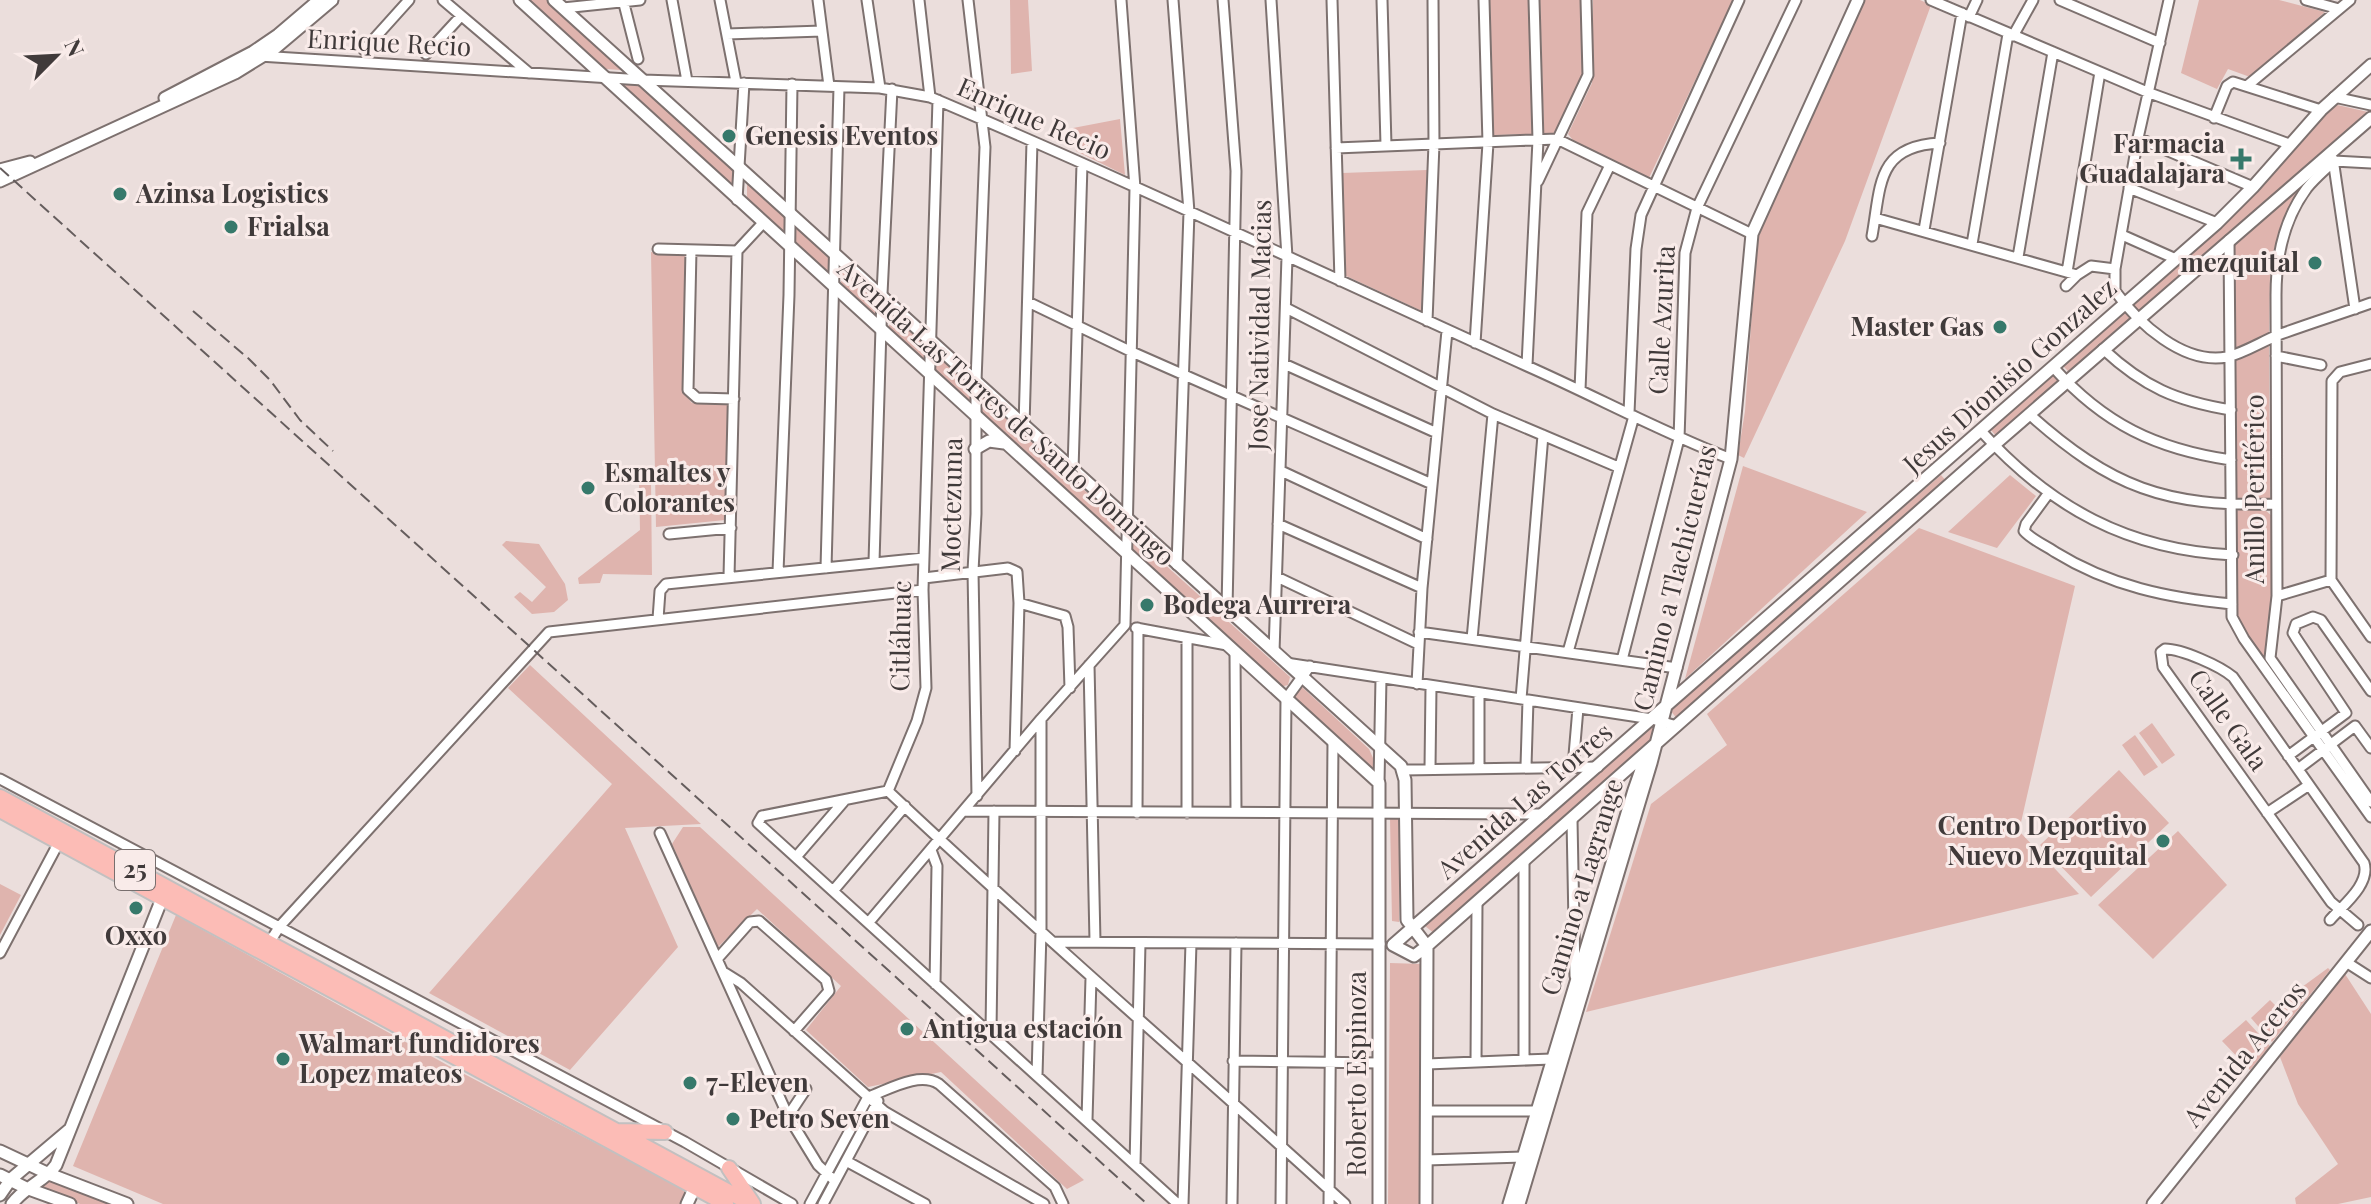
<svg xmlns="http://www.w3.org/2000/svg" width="2371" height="1204" viewBox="0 0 2371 1204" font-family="'Playfair Display',serif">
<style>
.green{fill:#dfb4ae}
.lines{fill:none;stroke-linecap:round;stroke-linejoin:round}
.minor-casing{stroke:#7d716f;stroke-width:13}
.tertiary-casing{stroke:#7d716f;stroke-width:15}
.primary-casing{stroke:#c2c0c0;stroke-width:18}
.minor{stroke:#fff;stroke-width:9}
.tertiary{stroke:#fff;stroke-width:11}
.primary{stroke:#fcbcb6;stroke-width:14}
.rail{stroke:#655d5d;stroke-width:2;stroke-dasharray:12 6;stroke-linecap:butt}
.poi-dot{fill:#37796b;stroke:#f9ebe9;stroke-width:3}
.labels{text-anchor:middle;stroke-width:6;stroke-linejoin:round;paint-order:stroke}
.shield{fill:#f9ebe9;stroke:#786f6e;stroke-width:2}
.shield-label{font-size:24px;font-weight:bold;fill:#403a3a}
.street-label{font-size:26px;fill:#403a3a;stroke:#f9ebe9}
.poi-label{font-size:26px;font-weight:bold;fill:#403a3a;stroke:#f9ebe9;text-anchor:start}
</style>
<rect width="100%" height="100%" fill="#ebdedc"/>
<path class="green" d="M530,0H548L621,70L606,69Z
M1010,0H1028L1032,71L1011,74Z
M1490,0H1530L1535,134L1493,135Z
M1540,0H1581L1585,76L1553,134L1544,133Z
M1593,0H1733L1648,180L1580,149L1568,134L1592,83Z
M1863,0H1920L1931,5L1845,241L1744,458L1738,455L1745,411L1757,240Z
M2199,0H2279L2325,12L2250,77L2228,69L2217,89L2181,73Z
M616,81L643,84L739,169L738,192Z
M2333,104L2368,112L2139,312L2131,303L2253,195Z
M1120,119L1125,175L1076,151L1073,128Z
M1427,170L1422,311L1344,275L1342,173Z
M747,178L786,214V235L747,200Z
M2300,184L2274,249L2270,275L2269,335L2232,349L2231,245Z
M793,220L835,258L834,281L795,244Z
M651,252L685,256L682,391L692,403L730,405L725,520L656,527Z
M842,266L879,298L878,319L841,286Z
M889,307L928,342L927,364L889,329Z
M2128,308L2135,315L2069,372L2063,366Z
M2269,346L2270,501L2234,502L2232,362Z
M936,349L973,383V407L935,372Z
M2054,373L2061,380L1997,437L1990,429Z
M980,395L1116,519L1114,533L979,415Z
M1743,466L1867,512L1685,679Z
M1941,475L1947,482L1678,720L1670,710Z
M2010,475L2036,496L1997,548L1948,532Z
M639,479H651L652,575L603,574L600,583L579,584L578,578L640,530Z
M2240,510H2265L2272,516L2271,610L2265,655L2261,658L2234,618L2235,511Z
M1919,528L2075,586L2019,831L2079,894L1586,1012L1651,804L1727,745L1707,714Z
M1133,536L1290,677L1288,685L1280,687L1132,554Z
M506,541L539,544L565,584L568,600L554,612L532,614L514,597L520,592L532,602L546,587L502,545Z
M530,665L701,824L625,828L678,947L570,1070L429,993L612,784L508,688Z
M1302,687L1369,749L1373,758V769L1371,771L1294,700L1293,696L1297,689Z
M2152,723L2175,755L2162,764L2139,733Z
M1652,727L1657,735L1435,934L1425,926Z
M2135,735L2158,767L2144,776L2122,745Z
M2119,770L2169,823L2091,897L2040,845Z
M1390,818L1400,819L1399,922L1392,921Z
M683,827H700L1084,1180L1067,1189L941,1072L868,1087L806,1030L841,986L757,909L718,947L672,844Z
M2178,831L2227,885L2153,959L2098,905Z
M0,884L21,895L0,935Z
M176,915L449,1066L687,1191L681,1204H163L73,1166Z
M1390,963L1422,964L1419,1204H1388Z
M2328,968L2330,970L2272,1042L2251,1018L2270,1000L2276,1006Z
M2345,974L2371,1014V1197L2338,1204H2296L2295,1198L2338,1164L2298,1104L2280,1057Z
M2246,1020L2270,1046L2250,1070L2222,1041Z
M50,1179L114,1204H80L38,1187Z"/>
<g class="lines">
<g class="minor-casing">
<path id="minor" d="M443,0L529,73
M623,0L638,59
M672,0L687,81
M720,0L736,82
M818,0L829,86
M867,0L880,88
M919,0L930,97
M968,0L985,147L976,381V514L973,571L977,796
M1121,0L1135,188L1125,625
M1173,0L1189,212L1177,565
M1223,0L1236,171L1227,609
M1271,0L1287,257L1274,652
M1332,0L1340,281
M1382,0L1386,145
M1931,0L2147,92L2289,144
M2060,0L2160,43
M2169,0L2138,138L2115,269V291C2138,323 2183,365 2227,357C2244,353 2261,342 2278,335C2308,324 2340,314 2371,303
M2306,0L2339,9
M563,8L640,0
M1969,17L1977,0
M727,34L822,31
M2013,36L2033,0
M364,50L409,0
M426,54L461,16
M259,56L643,80L880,88L930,97C1131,182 1328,276 1527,366C1595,396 1661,432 1731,459
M2248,85L2350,0
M2334,97L2371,105
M2214,118L2227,86L2233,82L2321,110
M2138,138L2253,187
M1336,148L1557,139L1752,234
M2333,159L2355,309
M2371,163L2334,161C2325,170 2315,178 2307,188C2284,219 2276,258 2276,295L2277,596L2270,658L2371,802
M1538,181L1588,75L1586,0
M2129,188L2217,223
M737,200L744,83
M1875,218L2077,275L2091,266L2115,269
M1924,230L1962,13
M2122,235L2176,259
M1872,236C1881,186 1876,146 1940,143
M2229,240L2232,617L2244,639L2371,817
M1972,244L2008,34
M658,249L737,251
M691,250L688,390L697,398L734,399
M2018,257L2053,52
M2067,272L2100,72
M2066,286L2077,275
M1028,302L1132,352L1432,484
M1286,308L1493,414L1618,467
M1427,321L1434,144L1433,0
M1475,343L1488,143L1484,0
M2103,349C2144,387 2176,401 2231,410
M2276,356L2321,365
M1284,364L1437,433
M2371,364L2340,372L2332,381L2331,580L2371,637
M1527,365L1538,140L1534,0
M2053,367C2104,424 2156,449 2231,460
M1580,390L1587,213L1610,165
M1629,413L1636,249L1641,215L1739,0
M2029,414C2112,488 2165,507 2276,504
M1024,426L1032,142
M1981,431C2051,508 2128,550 2233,555
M1073,470L1082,164
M1281,471L1427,539
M2048,494L2026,524L2024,531C2032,540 2045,545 2055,552C2110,586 2168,598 2232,604
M1278,524L1422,588
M669,534L731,528
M874,562L882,294L892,89
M826,568L839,87
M778,572L789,295L792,84
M729,577L737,251L763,223
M1277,577L1418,644
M924,578L1008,568L1017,572L1019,603L1015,751
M2277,596L2331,580
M1019,603L1065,616L1068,627L1070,688
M658,619L660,591L666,584L924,558
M1136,628L1227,645
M1419,632L1677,668
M1187,639V813
M1472,639L1493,414
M1235,652L1236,811
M1568,652L1634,416
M1622,660L1679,439L1685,253L1697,208L1796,0
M1286,663L1652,719L1677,726
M1089,665L1095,941
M1417,684L1422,588L1447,331
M1479,693V767
M1521,699L1543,435
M2288,756L2346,713L2296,638L2293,633L2296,624L2313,617L2321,620L2371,691
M1526,766L1528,700
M1573,767L1578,708
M1430,768L1431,687
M2298,769L2355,726L2371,748
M1403,770L1598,767
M0,779L685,1142L792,1204
M1379,783L1381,678
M888,791L762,816L758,823L1178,1204
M888,791L917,721L926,688L923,590L938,100
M888,791C1037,932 1194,1066 1345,1204
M965,811L1544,814
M1137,813L1138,628
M2267,813L2309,785
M1572,820L1575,976
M660,833L788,1116L818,1165L835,1181
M931,850L937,866L935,984
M796,857L845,800
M833,891L905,806
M2330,920C2342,906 2371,884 2364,863L2233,677C2220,666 2182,649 2165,649L2161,652L2163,667L2331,902L2358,925
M869,922L1041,719L1125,625
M1053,942L1380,944
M269,943L280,926L549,632L923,590
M0,953L59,842
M718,958L750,922L759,921L826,980L829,991L794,1031
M2346,962L2371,978
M725,973L741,983L885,1112L1044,1204
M991,1032L994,811
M1524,1060V863
M1233,1061L1379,1063
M1476,1062L1477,903
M1427,1064L1552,1059
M1037,1076L1041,931V719
M1426,1111H1536
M788,1116L806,1089
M1087,1120L1091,978
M1426,1160L1523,1157L1529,1159
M846,1161L925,1204
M1135,1165L1140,943
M810,1204L868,1097C888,1090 919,1071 939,1084L1055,1187L1063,1204
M823,1204L878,1101
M1183,1204L1191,943
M1232,1204L1236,943
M1281,1204L1286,699L1310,666
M1329,1204L1333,742"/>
</g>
<g class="tertiary-casing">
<path id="tertiary" d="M520,0L1379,783V1204
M554,0L1401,766L1405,780L1407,920L1427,946
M2371,65L2321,110L2253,187L2217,223L1393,945L1414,956L1427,946L1994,445L2371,118
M165,98L253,52L278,35L319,0
M0,170L30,162
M0,181L235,73L274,49L332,0
M975,449L989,441L1004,443
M0,1151L49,1174L127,1204
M0,1175L26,1188L70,1204
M0,1195L11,1179L69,1130
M12,1204C25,1186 44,1182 56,1165L165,891
M687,1204L698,1180
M1426,1204L1427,946
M1509,1204L1634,790L1641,770L1650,760
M1519,1204L1651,763L1731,459L1752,234L1858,0
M2153,1204L2371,931"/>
</g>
<g class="primary-casing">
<path id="primary" d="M0,797L751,1204
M0,810L726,1204
M618,1131L665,1132
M729,1168L753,1204"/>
</g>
<use href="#minor" class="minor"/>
<use href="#tertiary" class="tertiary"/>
<use href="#primary" class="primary"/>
<path class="rail" d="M0,168L1147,1204
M193,311L249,359L270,380L300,420L333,451"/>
</g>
<g class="poi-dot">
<circle cx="729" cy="136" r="8"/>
<path d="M2237 147h8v8h8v8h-8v8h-8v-8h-8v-8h8z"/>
<circle cx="120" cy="194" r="8"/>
<circle cx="231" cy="227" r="8"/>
<circle cx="2315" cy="263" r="8"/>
<circle cx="2000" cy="327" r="8"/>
<circle cx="588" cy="488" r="8"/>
<circle cx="1147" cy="605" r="8"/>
<circle cx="2163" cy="841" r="8"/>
<circle cx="136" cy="908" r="8"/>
<circle cx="907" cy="1029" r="8"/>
<circle cx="283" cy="1059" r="8"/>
<circle cx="690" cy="1083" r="8"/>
<circle cx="733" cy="1119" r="8"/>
</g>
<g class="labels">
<rect class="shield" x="115" y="850" width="40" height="40" rx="6"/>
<g class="shield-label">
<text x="135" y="878">25</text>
</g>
<g class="street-label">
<text transform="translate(389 43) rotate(3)" y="9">Enrique Recio</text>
<text transform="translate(1034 119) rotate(24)" y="9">Enrique Recio</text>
<text transform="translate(1662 320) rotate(-87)" y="9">Calle Azurita</text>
<text transform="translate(1260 325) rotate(-89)" y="9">Jose Natividad Macias</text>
<text transform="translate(2010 376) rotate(-42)" y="9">Jesus Dionisio Gonzalez</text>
<text transform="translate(1006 413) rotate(42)" y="9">Avenida Las Torres de Santo Domingo</text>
<text transform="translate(2255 489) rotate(-90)" y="9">Anillo Periférico</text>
<text transform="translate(952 505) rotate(-89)" y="9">Moctezuma</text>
<text transform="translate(1675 578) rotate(-76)" y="9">Camino a Tlachicuerías</text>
<text transform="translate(901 636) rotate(-89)" y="9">Citláhuac</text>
<text transform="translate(2228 720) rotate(55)" y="9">Calle Gala</text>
<text transform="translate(1525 801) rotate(-41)" y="9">Avenida Las Torres</text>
<text transform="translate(1582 887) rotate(-73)" y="9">Camino a Lagrange</text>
<text transform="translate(2245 1054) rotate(-51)" y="9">Avenida Aceros</text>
<text transform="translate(1357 1074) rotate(-90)" y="9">Roberto Espinoza</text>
</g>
<g class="poi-label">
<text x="745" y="145">Genesis Eventos</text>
<text x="2225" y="153" text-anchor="end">Farmacia<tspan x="2225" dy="30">Guadalajara</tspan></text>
<text x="136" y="203">Azinsa Logistics</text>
<text x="247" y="236">Frialsa</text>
<text x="2299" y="272" text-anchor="end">mezquital</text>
<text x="1984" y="336" text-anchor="end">Master Gas</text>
<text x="604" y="482">Esmaltes y<tspan x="604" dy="30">Colorantes</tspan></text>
<text x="1163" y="614">Bodega Aurrera</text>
<text x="2147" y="835" text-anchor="end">Centro Deportivo<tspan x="2147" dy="30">Nuevo Mezquital</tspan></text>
<text x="136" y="945" text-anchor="middle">Oxxo</text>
<text x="923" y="1038">Antigua estación</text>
<text x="299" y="1053">Walmart fundidores<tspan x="299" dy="30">Lopez mateos</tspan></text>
<text x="706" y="1092">7-Eleven</text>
<text x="749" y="1128">Petro Seven</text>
</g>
</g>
<g transform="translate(56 56) rotate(66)" stroke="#f9ebe9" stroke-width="6" paint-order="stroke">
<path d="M0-6L14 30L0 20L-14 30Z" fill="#403a3a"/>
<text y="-12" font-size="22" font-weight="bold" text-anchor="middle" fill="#403a3a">N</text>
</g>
</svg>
